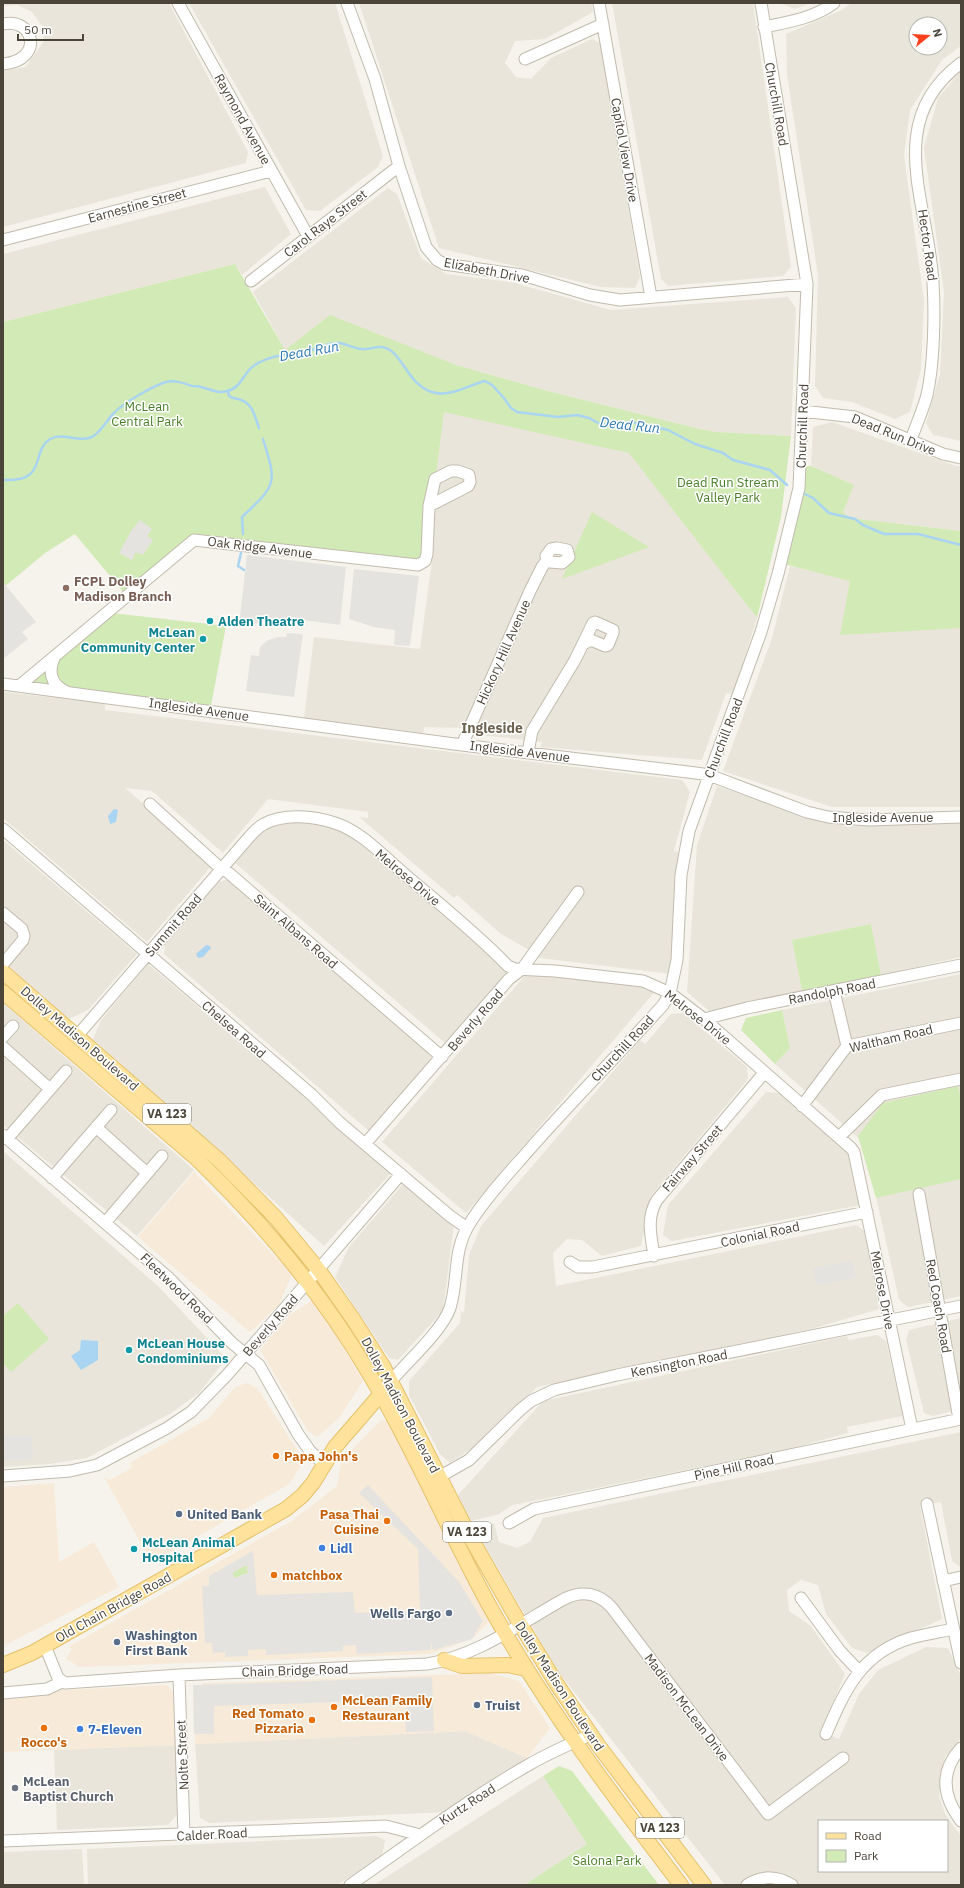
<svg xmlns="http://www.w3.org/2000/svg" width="964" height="1888" viewBox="0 0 964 1888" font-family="'IBM Plex Sans',sans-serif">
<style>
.residential{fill:#eae5da;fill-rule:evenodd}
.commercial{fill:#f7ead8}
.green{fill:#d2eab5}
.parking{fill:#e5e3e0;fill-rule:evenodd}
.water{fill:#a9d4f2}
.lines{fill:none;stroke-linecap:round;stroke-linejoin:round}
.stream{stroke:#a9d4f2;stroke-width:2.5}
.minor-casing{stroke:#c2bbae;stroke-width:13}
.major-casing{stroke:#e6c16a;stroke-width:16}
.minor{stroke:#fff;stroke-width:11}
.major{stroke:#ffe39c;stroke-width:14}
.education-dot{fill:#8d6e63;stroke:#fff;stroke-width:1.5}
.culture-dot{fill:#0f9aa8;stroke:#fff;stroke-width:1.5}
.food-dot{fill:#e8710a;stroke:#fff;stroke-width:1.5}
.service-dot{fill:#5c6f8a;stroke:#fff;stroke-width:1.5}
.shop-dot{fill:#3f7fe0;stroke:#fff;stroke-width:1.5}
.worship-dot{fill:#6b7280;stroke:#fff;stroke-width:1.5}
.labels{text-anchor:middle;stroke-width:3;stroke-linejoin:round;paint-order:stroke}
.shield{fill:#fff;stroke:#817c74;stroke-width:1}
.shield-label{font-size:12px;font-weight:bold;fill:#4b4439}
.street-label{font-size:13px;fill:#4b4439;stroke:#fff}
.park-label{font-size:13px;fill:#4a7f2a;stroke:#fff}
.education-label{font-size:13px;font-weight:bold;fill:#785e54;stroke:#fff;text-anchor:start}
.culture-label{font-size:13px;font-weight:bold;fill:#0d838f;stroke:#fff;text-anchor:start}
.food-label{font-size:13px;font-weight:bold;fill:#c56008;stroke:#fff;text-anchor:start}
.service-label{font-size:13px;font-weight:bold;fill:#4e5e75;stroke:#fff;text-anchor:start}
.shop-label{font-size:13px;font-weight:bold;fill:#366cbe;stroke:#fff;text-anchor:start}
.worship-label{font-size:13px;font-weight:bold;fill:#5b616d;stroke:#fff;text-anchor:start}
.water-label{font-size:14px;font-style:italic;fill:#2e7ab2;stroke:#fff}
.neighbourhood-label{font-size:14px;font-weight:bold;fill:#6e6250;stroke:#fff}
</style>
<rect width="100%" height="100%" fill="#f6f3ec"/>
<path class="residential" d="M3,3H169L248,152L246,163L3,227V71L26,67L44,41L42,26L32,12L17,5L3,6Z
M189,3H335L383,156L378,167L320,211L306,210Z
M359,3H591L593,12L545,39L515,41L505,63L516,77L531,79L551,58L592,39L600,43L640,277L635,288L601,287L439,248Z
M612,3H753L791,267L783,276L668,286L661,279Z
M779,3H810L795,9Z
M851,3H961V46L942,60L910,110L904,155L924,301L921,369L910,412L895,419L852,402L823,398L815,386L818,275L787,75L786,34L842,10ZM916,24H940V48H916Z
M961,71V441L933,435L926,423L940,374L944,292L924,148L938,98Z
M265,187L291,234L242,275L235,264L3,322V254Z
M388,188L397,194L421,258L446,274L511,282L611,310L788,297L796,308L791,436L716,432L700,429L548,391L456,365L285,350L253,292Z
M444,411L630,452L757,618L733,694L726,693L702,760L540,747L542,742L472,734L464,728L425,727L423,733L304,718L314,637L420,649L432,561L425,560Z
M832,422L956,466H961V531L850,518L843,512L853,485L811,466L813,427Z
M790,566L851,580L961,627V807H832L723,771L772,638Z
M3,692L105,703V710L682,780L690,792L674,851L678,852L671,974L532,957L534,953L501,934L457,895L454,898L359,817L368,818V812L268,799L223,853L152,791L125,788L213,864L147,942L3,818Z
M717,786L821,821L855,826L961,821V957L881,975L871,924L792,940L802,991L709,1011L687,992L697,845Z
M274,817L344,825L511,967L445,1043L235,863Z
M3,840L137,954L88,1010L69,1019L3,961Z
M229,879L435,1055L369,1131L164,954L165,944L219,882Z
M148,964L392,1172L324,1246L93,1039L101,1020Z
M527,973L658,988L466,1213L382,1142Z
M961,974V1296L908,1307L899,1300L864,1143L775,1064L790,1048L782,1010Z
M3,1003L194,1170L137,1236L3,1125Z
M683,1013L747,1067L748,1079L651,1196L641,1246L602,1256L582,1240L567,1239L553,1253L556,1286L856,1225L865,1231L879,1309L815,1328L537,1387L490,1436L450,1463L440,1454L409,1395V1381L460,1323L461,1311L464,1313L469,1255L481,1226L640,1040L645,1044L671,1014Z
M766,1092L778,1093L850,1152L861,1205L672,1241L663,1235L668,1205Z
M3,1151L159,1287L222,1354L221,1365L199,1393L171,1413L87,1458L49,1464L3,1467Z
M404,1183L454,1224L443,1311L398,1360L389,1358L335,1277L349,1247Z
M961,1318V1409L933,1416L924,1413L906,1340L909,1330Z
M877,1335L886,1341L903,1416L847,1427L848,1433L788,1449L513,1505L497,1515L470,1521L458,1495L543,1401L847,1336L849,1340Z
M961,1432V1568L952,1561L941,1502L920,1506L942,1619L867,1653L852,1648L826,1614L818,1585L801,1580L787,1590L789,1611L811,1626L845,1674L821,1731L839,1739L859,1694L878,1670L926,1647L948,1648L961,1676V1738L945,1757L939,1796L945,1814L961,1836V1885H725L557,1670L474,1527L494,1523L499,1542L517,1548L530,1542L543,1518ZM819,1821H947V1871H819Z
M465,1731L527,1758L445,1812L209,1823L200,1818L195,1744Z
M176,1745L178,1814L168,1825L57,1830L54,1750Z
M543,1776L587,1844L524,1885H374Z
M376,1836L385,1840L382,1856L337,1885H88L87,1849Z
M82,1849L84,1885H3V1852Z"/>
<path class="commercial" d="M194,1172L292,1274L279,1305L250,1332L138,1237Z
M311,1301L322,1311L363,1381L339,1418L317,1437L308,1431L260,1350L290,1315Z
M247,1383L258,1389L304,1461L289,1484L152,1563L104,1477L110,1480L132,1468L130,1463L209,1418L235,1387Z
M381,1420L388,1421L489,1622L472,1639L429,1654L80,1667L66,1659L72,1648L68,1647L293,1520L337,1486L341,1461Z
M54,1483L59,1562L94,1542L119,1587L3,1646V1487Z
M491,1673L519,1681L550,1728L527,1758L465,1731L195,1744L193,1694L203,1683Z
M167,1685L175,1694L176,1745L3,1752V1693Z"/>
<path class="green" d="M235,264L285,350L330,315L456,365L548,391L700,429L716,432L791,436L781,517L757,618L629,453L444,412L425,561L198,536L124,593L75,534L45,553L3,588V322Z
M806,466H811L854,485L843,512L850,518L961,531V628L840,635L850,581L784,564Z
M592,512L649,547L562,579Z
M112,613L226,626L211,706L24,682Z
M871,924L881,975L802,991L792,940Z
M782,1010L790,1048L775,1064L741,1030L746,1018Z
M958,1086L961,1101V1179L876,1198L858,1136L883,1103Z
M18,1303L49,1339L11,1372L3,1363V1316Z
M247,1565L248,1573L234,1578L232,1572Z
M559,1766L572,1771L659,1885H524L587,1844L543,1776Z"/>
<path class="parking" d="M140,520L152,529L147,536L153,540L143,555L136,552L132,560L119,553L131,531Z
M247,555L346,567L340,625L290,618L262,621L250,626L239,625Z
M354,569L419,576L410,646L394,645L395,630L373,627L349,619Z
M3,582L36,622L22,632L28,639L3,659Z
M287,633L303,634L294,697L246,691L251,655L259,656L260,647L268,640L278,637H286Z
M853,1260L856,1278L817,1286L813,1268Z
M32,1435L33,1460L3,1461V1436Z
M368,1485L459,1582L483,1621L472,1639L433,1650L430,1640L431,1650L357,1654L356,1645L343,1646V1651L266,1655V1649L248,1650V1656L225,1657V1652L213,1653L212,1643H205L202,1586H209V1576L253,1551L257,1595L353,1592L355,1613L420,1611L418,1549L359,1493ZM247,1565L248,1573L234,1578L233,1572Z
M432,1677L434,1731L406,1732L405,1710H408L407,1700L214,1706V1734H194L193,1685Z"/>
<path class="water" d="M114,809L118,810L116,822L110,824L108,816Z
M206,945L210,946L211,948L203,957L198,958L196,954Z
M81,1340L98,1341V1360L81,1370L71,1356L80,1350Z"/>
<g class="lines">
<path class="stream" d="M228,391L229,396C233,399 237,398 241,400C253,404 255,417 259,428
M3,480C49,482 30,452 50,439C63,432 79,443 92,437C99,434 108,419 114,413C123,403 153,386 166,382C176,380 183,383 192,386C195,386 198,386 201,387C211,389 217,394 227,391C242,388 243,372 255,365C270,355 287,355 304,352C315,350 328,342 339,343C347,344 354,349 362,349C368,350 374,347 380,347C403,347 406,388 436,393C453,396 469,385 485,381L492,385L504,398L511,408L517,412L558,417L577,415L589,418L600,424L611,425L631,422L668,430L695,444L723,453L733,460L770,470L787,485
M805,494L813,498L829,513L855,519L863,525L884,534H918L961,545
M243,534L242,517C277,484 277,484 263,439
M241,553L238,566L244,570"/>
<g class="minor-casing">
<path id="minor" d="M178,3L308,236
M347,3L375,79L399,166L426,247L437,260L444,264L522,275L590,295L620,300L807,284
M599,3L651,297
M3,24C34,17 45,60 3,64
M764,27C789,22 814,18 834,3
M525,59L603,24
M3,240L271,171
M251,281L399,166
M802,411L855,417L943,454L961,458
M911,440C916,425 923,410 927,395C934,364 935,314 933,283C929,203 882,122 961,63
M451,471H458L469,475L470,482L468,486L429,506L435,479Z
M557,548L567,550L569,557L562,563L550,562L546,556L551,549Z
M55,656C48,670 50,684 65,691
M3,684L462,745L696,773L709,775L807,812L828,817L869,820L961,817
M19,686L194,540L418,565L425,561L427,554L429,506
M462,745L530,591L542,567L547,560
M528,752L532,731L575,660L593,623L595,622L613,630V633L608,645L605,646L591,640L583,644
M150,804L218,866L223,868L442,1057
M3,829L312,1095L339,1122L450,1216L467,1228
M3,913L22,929L24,936L23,940L3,964
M834,991L847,1046
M704,1019L747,1008L961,965
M77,1036L250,836C254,832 258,827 264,824C284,813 314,816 335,823C363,832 386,859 408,877C442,906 477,934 508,966L515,969L555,971L643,981L670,993L704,1019L851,1148L854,1152L912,1429
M3,1037L13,1026
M3,1047L50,1089
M802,1106L847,1046L961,1023
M96,1127L147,1173
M3,1135L169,1278L232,1343L259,1365L298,1434L310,1451L324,1464
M839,1137L882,1095L961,1079
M7,1139L66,1071
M365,1144L509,979L522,969L578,892
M52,1178L111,1110
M919,1194L959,1419
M105,1223L162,1156
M654,1256C651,1236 646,1218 657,1200L764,1073
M570,1262L578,1267H593L867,1212
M391,1381C408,1361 442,1331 450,1308C459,1279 452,1251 470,1223C486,1197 509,1173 529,1150C572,1101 619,1054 663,1005L670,993L677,960L681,875L689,831L761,632L778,574L799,488L807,284L761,3
M3,1476L70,1471L97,1465L167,1428L191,1412L227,1375L401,1174
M432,1481L469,1460L520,1410L531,1401L554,1390L617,1375L961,1306
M927,1504L961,1663
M509,1523L534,1509L961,1419
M943,1581L961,1577
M801,1598L840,1651L859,1671
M45,1646L58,1678L65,1683L179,1675L427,1664C477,1656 521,1623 564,1599C582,1590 599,1593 612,1608L768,1814L843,1758
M179,1675L184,1835
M3,1693L47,1689L62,1682
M826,1734C845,1690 861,1653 911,1638C925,1634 939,1632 953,1629
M961,1748C939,1772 943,1797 961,1821
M3,1841L386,1826L420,1835
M350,1885C409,1844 467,1800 530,1764C549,1753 570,1744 590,1735
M747,1885C762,1875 778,1876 792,1885"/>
</g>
<g class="major-casing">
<path id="major" d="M3,972L220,1161L276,1218L318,1269L353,1319L383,1366L468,1533L520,1624L556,1683L598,1745L704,1885
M3,992L197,1159C264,1224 323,1294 370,1375C416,1452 450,1536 494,1614C548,1710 614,1797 681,1885
M444,1660L462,1666L508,1665L526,1669
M3,1665L32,1653L286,1509L302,1496L313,1483L335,1447L386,1388"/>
</g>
<use href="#minor" class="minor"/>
<use href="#major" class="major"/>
</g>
<circle class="education-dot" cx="66" cy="588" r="4"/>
<g class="culture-dot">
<circle cx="210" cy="621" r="4"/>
<circle cx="203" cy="639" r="4"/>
<circle cx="129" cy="1350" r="4"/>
<circle cx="134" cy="1549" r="4"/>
</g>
<g class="food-dot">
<circle cx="276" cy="1456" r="4"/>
<circle cx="387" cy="1521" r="4"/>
<circle cx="274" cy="1575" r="4"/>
<circle cx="334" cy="1707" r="4"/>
<circle cx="312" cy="1720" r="4"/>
<circle cx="44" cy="1728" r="4"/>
</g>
<g class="service-dot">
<circle cx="179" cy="1514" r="4"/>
<circle cx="449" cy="1613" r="4"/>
<circle cx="117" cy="1642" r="4"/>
<circle cx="477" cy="1705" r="4"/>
</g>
<g class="shop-dot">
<circle cx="322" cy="1548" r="4"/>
<circle cx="80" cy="1729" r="4"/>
</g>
<circle class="worship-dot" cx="15" cy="1788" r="4"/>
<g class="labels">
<g class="shield">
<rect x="143" y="1104" width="48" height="20" rx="3"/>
<rect x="443" y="1522" width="48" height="20" rx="3"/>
<rect x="636" y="1818" width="48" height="20" rx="3"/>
</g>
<g class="shield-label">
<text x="167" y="1118">VA 123</text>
<text x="467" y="1536">VA 123</text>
<text x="660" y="1832">VA 123</text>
</g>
<g class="street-label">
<text transform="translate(777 104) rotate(80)" y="5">Churchill Road</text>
<text transform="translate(243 119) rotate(61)" y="5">Raymond Avenue</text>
<text transform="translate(625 150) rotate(80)" y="5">Capitol View Drive</text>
<text transform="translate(137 205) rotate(-15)" y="5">Earnestine Street</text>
<text transform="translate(325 223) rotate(-38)" y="5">Carol Raye Street</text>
<text transform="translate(928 245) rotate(82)" y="5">Hector Road</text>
<text transform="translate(487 270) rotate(11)" y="5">Elizabeth Drive</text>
<text transform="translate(802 426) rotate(-88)" y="5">Churchill Road</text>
<text transform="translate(894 434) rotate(22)" y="5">Dead Run Drive</text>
<text transform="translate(260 547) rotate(7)" y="5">Oak Ridge Avenue</text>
<text transform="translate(503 652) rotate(-66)" y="5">Hickory Hill Avenue</text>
<text transform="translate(199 709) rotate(8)" y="5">Ingleside Avenue</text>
<text transform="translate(723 738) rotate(-69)" y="5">Churchill Road</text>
<text transform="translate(520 751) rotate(7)" y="5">Ingleside Avenue</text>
<text x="883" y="822">Ingleside Avenue</text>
<text transform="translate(408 877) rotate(40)" y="5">Melrose Drive</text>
<text transform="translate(173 925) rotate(-49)" y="5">Summit Road</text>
<text transform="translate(296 931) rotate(41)" y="5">Saint Albans Road</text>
<text transform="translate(832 991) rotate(-11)" y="5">Randolph Road</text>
<text transform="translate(698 1017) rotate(38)" y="5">Melrose Drive</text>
<text transform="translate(475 1020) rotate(-49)" y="5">Beverly Road</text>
<text transform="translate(234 1029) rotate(41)" y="5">Chelsea Road</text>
<text transform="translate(80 1038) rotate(41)" y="5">Dolley Madison Boulevard</text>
<text transform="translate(891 1038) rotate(-13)" y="5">Waltham Road</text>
<text transform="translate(622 1048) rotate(-47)" y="5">Churchill Road</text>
<text transform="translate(692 1158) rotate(-49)" y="5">Fairway Street</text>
<text transform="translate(760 1234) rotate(-12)" y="5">Colonial Road</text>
<text transform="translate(177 1288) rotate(44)" y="5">Fleetwood Road</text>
<text transform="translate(883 1290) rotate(79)" y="5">Melrose Drive</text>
<text transform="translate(939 1306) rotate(80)" y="5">Red Coach Road</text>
<text transform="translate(270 1325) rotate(-49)" y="5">Beverly Road</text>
<text transform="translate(679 1363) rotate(-11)" y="5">Kensington Road</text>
<text transform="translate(401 1405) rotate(62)" y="5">Dolley Madison Boulevard</text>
<text transform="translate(734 1467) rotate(-12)" y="5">Pine Hill Road</text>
<text transform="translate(113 1607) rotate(-29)" y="5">Old Chain Bridge Road</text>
<text transform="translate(295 1670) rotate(-2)" y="5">Chain Bridge Road</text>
<text transform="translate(560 1686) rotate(57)" y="5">Dolley Madison Boulevard</text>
<text transform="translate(687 1707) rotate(53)" y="5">Madison McLean Drive</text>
<text transform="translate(182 1755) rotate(-93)" y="5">Nolte Street</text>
<text transform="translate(467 1804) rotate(-33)" y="5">Kurtz Road</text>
<text transform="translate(212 1834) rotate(-3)" y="5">Calder Road</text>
</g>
<g class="park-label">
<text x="147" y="411">McLean<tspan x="147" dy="15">Central Park</tspan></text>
<text x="728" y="487">Dead Run Stream<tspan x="728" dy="15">Valley Park</tspan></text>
<text x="607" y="1865">Salona Park</text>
</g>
<g class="education-label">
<text x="74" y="586">FCPL Dolley<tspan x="74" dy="15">Madison Branch</tspan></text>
</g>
<g class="culture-label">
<text x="218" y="626">Alden Theatre</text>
<text x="195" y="637" text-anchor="end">McLean<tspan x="195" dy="15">Community Center</tspan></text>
<text x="137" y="1348">McLean House<tspan x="137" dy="15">Condominiums</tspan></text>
<text x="142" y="1547">McLean Animal<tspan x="142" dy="15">Hospital</tspan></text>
</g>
<g class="food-label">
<text x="284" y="1461">Papa John's</text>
<text x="379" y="1519" text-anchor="end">Pasa Thai<tspan x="379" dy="15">Cuisine</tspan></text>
<text x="282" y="1580">matchbox</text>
<text x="342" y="1705">McLean Family<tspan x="342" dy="15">Restaurant</tspan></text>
<text x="304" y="1718" text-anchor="end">Red Tomato<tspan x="304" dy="15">Pizzaria</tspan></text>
<text x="44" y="1747" text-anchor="middle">Rocco's</text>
</g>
<g class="service-label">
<text x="187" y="1519">United Bank</text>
<text x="441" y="1618" text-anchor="end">Wells Fargo</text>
<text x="125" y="1640">Washington<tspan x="125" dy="15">First Bank</tspan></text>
<text x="485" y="1710">Truist</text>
</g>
<g class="shop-label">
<text x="330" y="1553">Lidl</text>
<text x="88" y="1734">7-Eleven</text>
</g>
<g class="worship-label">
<text x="23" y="1786">McLean<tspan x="23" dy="15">Baptist Church</tspan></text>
</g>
<g class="water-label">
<text transform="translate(309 351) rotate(-10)" y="5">Dead Run</text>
<text transform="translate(630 425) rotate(6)" y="5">Dead Run</text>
</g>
<g class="neighbourhood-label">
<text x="492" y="733">Ingleside</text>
</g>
</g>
<rect width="964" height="1888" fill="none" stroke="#4b4439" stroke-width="8"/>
<rect x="818" y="1820" width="130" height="52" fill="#ffffff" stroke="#b7b4b0"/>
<rect x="826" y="1833" width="20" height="6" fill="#ffe39c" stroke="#b7b4b0"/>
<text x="854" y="1840" font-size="12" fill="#4b4439">Road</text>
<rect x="826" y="1850" width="20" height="12" fill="#d2eab5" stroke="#b7b4b0"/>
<text x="854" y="1860" font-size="12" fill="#4b4439">Park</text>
<g transform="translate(928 36) rotate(72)"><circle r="19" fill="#ffffff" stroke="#b7b4b0"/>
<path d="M0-3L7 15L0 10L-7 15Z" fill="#fc3f1d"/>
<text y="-6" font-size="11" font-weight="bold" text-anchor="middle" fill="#4b4439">N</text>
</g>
<path d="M18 34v6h65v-6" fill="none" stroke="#4b4439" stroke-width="2"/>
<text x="24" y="34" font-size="12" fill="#4b4439" stroke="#ffffff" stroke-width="3" paint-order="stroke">50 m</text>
</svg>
